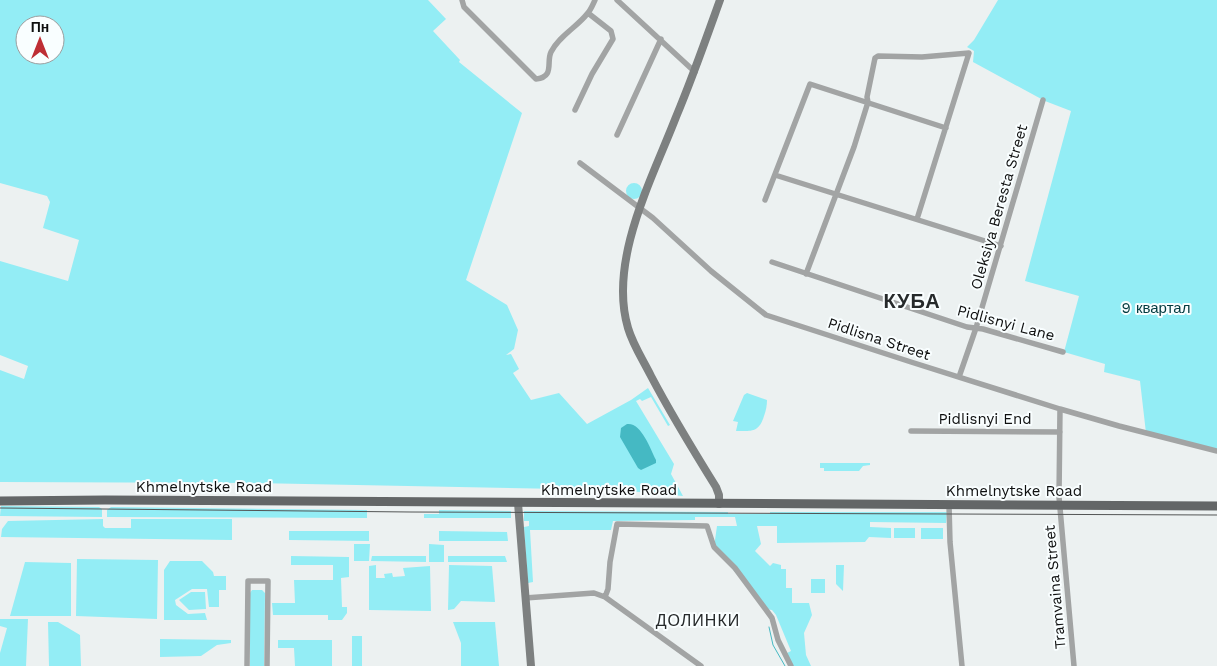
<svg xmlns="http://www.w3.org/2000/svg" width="1217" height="666" viewBox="0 0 1217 666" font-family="'Work Sans',sans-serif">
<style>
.green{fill:#93edf5;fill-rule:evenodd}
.water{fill:#45b9c3}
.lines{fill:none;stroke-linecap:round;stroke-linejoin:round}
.stream{stroke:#45b9c3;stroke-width:1}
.minor{stroke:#a2a4a4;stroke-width:5.5}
.secondary{stroke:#7d8080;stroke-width:8}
.primary{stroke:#636667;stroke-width:9}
.tram{stroke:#535555;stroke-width:1}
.labels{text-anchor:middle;stroke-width:4;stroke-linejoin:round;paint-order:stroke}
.street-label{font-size:15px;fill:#0e0f0f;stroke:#f9feff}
.park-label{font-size:15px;fill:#023a3f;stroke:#f9feff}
.neighbourhood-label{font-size:16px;letter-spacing:1px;fill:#262a2b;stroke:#f9feff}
.district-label{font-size:20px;font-weight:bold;letter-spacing:1px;fill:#262a2b;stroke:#f9feff}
</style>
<rect width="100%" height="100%" fill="#ecf1f1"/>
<path class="green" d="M0,0H428L446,19L433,31L460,60L459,62L522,113L466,280L507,305L518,330L514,349L506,355L511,354L519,369L513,373L531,400L559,393L587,424L631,400L648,388L670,425L668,426L651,397L642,401L640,399L636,401L674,464L671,474L683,496L617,490L254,483L0,482V370L24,379L28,366L0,355V261L68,281L79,240L43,228L50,202L47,196L0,183ZM25,25H55V55H25Z
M998,0H1217V451L1146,433L1140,381L1104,372L1105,364L1064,352L1079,296L1025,281L1071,111L1045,101L973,62L974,51L967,47L974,40Z
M626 191a8 8 0 1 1 16 0a8 8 0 1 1-16 0Z
M747,393L767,400C767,405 766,411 764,416C759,433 751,431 736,431L738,422L733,421L744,395Z
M820,463H870V465L863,466L859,471H824V468H820Z
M1,506L99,507L102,509V517L0,516Z
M111,507L367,510V518L107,517V510Z
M439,510L511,511V518H424V514H439Z
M524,511L728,512V514H770V512H947L946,523L870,522V527L891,528V538L869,537L865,542L777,543V526H757L761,544L755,551L770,566L773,563L781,565V569H786V588H792V603H809L812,615L804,633L806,655L811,666H793L785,654L791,651L776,615L772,610L766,609L714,547L717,526H737L735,517H695V520L613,521L611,530H530L533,582L528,583L524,527L529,526V521H524Z
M103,519V526L105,528H131V519H232V540L1,537L2,529L8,521Z
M894,528H915V538H894Z
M921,528H943V539H921Z
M289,531H369V541L289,540Z
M439,531L507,532L508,541H439Z
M354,544H370L369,561H354Z
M429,544L444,545V562H429Z
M291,556L349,557V577L341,578L342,607H347V613L342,620H328V615H273L272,603H295L294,580H333V565H291Z
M372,556H426V562L371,561Z
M448,556H505L507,562H448Z
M77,559L158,560L157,619L76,616Z
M170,561H202L213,572L214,576H226V590H219V607H209L207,589H192L175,600L176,605L188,614L205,613L207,620H164V570Z
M25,562L71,563V616H10Z
M376,565V578H385L384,574L392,573L393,577L405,576L403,568L430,566L431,611L369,610V566Z
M449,565L492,566L495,602L461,601L454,609L448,610Z
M836,565H844L843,591L836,584Z
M811,579H825V593H811Z
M252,590H262L265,593L264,666H250V593Z
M191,592H205L206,609L189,610L179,600Z
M0,619H28L26,666H0V653L7,628L0,626Z
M48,622H58L80,635L81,666H49Z
M453,622H495L499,666H461V643Z
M352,636H362V666H352Z
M160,639L231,640V643L217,645L201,656L160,657Z
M278,640H332V666H295L294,648H278Z"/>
<path class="water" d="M627,424C641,422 650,448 656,460V463L641,470L638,468L620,437L621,428Z"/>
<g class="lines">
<path class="stream" d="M769,627L773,645L785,666"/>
<path class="minor" d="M462,0L464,7L536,79C555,77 546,62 551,52C559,36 577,27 587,14C591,10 593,4 595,0
M617,0L695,72
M575,110L592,74L613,39L611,31L588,13
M617,135L661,39
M580,163L653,218L711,271L766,315L911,362L1060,409L1119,426L1217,451
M775,175L1001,246
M765,200L810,84L946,128
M772,262L967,327L983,329L1063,352
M806,274L854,147L868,102L867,97L875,58L878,56L922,57L969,53L917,219
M959,377L976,328L1043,100
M1060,409L1059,497L1074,666
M911,431L1060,432
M949,505L950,542L962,666
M605,597L608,589L610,562L617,524L707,526L714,547L735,568L772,618L778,640L791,666
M525,598L594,593L605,597L701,666
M247,666L248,581H268L267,666"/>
<path class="secondary" d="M518,503L531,666
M719,504V495L716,487C693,450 671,414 651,376C643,360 633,345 628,328C608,261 652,179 676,117C692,79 706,39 720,0"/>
<path class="primary" d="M0,501L105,500L1217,506"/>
<path class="tram" d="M0,508L411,512L1217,515"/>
</g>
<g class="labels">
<g class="street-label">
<text transform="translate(999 207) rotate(-74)" y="5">Oleksiya Beresta Street</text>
<text transform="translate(1006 323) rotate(15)" y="5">Pidlisnyi Lane</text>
<text transform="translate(879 339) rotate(18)" y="5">Pidlisna Street</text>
<text x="985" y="424">Pidlisnyi End</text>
<text x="204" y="492">Khmelnytske Road</text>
<text x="609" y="495">Khmelnytske Road</text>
<text x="1014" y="496">Khmelnytske Road</text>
<text transform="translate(1055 587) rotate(-95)" y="5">Tramvaina Street</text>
</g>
<g class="park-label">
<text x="1156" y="313">9 квартал</text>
</g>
<g class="neighbourhood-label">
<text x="698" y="626">ДОЛИНКИ</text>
</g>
<g class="district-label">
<text x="912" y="308">КУБА</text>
</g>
</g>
<g transform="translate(40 40)"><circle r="24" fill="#f9feff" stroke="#9b9e9f"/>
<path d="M0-4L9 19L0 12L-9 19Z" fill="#be2e35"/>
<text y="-8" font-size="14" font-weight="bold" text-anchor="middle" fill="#0e0f0f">Пн</text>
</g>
</svg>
